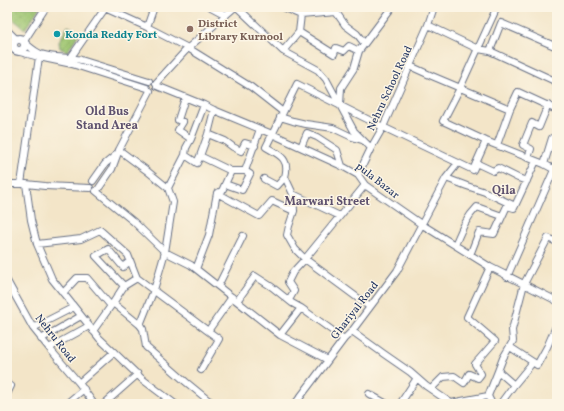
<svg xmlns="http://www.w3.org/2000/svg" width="564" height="411" viewBox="0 0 564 411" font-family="Vollkorn,serif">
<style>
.grass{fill:url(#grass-dots);stroke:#5d7a68}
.garden{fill:url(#garden-furrows);stroke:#5d7a68}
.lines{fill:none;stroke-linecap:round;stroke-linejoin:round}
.minor-casing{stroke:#676f83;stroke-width:8}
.major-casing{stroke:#676f83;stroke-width:10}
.minor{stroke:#fff;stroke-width:6}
.major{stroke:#fff;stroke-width:8}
.education-dot{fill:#8d6e63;stroke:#fcf5e5;stroke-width:1.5}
.culture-dot{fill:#0f9aa8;stroke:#fcf5e5;stroke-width:1.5}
.labels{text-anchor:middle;stroke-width:3;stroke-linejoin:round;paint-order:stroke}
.education-label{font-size:11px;font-weight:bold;fill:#785e54;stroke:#fcf5e5;text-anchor:start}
.culture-label{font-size:11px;font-weight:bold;fill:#0d838f;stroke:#fcf5e5;text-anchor:start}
.street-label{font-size:11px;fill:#1b2f5e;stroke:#fcf5e5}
.neighbourhood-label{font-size:12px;font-weight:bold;fill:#5e516e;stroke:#fcf5e5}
</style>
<defs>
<pattern id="grass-dots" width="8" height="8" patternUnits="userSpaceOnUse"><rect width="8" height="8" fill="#9fc671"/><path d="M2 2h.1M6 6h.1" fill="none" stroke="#88aa64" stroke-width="1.8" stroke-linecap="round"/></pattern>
<pattern id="garden-furrows" width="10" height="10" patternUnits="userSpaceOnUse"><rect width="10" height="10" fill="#9fc671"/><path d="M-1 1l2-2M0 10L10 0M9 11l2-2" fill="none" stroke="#88aa64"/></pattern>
</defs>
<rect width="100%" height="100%" fill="#fcf5e5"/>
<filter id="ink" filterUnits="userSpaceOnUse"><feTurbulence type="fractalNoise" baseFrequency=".025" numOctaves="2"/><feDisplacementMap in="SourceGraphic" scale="8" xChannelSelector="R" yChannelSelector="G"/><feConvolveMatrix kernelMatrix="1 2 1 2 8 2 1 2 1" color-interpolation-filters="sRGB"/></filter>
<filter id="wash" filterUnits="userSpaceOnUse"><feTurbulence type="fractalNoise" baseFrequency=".012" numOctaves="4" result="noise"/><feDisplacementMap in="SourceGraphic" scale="16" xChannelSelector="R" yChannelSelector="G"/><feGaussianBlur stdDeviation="0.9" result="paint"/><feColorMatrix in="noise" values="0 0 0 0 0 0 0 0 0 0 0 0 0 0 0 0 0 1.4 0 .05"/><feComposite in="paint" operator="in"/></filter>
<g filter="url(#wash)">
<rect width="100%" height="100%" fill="#f3e5c8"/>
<path class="grass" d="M7,7H40L25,29L7,14Z"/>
<path class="garden" d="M68,26L80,32L67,52L60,48L59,42Z"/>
</g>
<g filter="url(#ink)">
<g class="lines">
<g class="minor-casing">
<path id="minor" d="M211,7L226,15
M237,7L283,51L299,32L301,15L306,7
M282,7L301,15L336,12L340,7
M497,7L460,88L443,121L486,141L544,164L557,171
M524,7L527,8L528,7
M105,8L147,27L154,7
M336,12L345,25L357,34L364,43
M428,25L478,49L490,51L557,82
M147,27L188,48L251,87L283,112
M7,30L16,39
M299,32L334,54L336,48L344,51L349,46L359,51
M24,41L46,7
M25,43C30,47 35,52 41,54C54,58 68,57 81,60L149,81
M283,51L318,70L326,79L354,131L371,148
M490,51L501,23L557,47
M20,52L39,57L72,64L147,88
M69,60L106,7
M410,66L432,76L510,109L518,92L557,110
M156,83L188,48L235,7
M157,86L204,105L214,110L272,134L342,166L358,175L365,185L421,224L490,267L557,301
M185,98L178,120L183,122L178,130L191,139L186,148L185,155L197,163L200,156
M340,105L341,88L354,68L359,51L392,7
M214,110L208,134L200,156L231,171
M280,117L293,121L306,124L333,128L352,137L362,140
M208,134L225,141L233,147L241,151L245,143L255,146
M191,139L204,105
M497,145L510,109
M301,147L307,133L317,137L337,150L342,166
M119,150L146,170L168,188L173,202L165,252L154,290L140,325
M528,158L531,149L523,145L532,123L539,127L548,105
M476,163L493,171L498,168L518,178L527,181
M544,164L552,138L557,139
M358,175L371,148L383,127L428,25L434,7
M446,178L467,186L485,192L513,205
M264,179L277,186L285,177
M93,181L105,164L117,154
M7,184H26L45,186L90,188
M21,184L39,57
M26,184L31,220L37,244L52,279L99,338L142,379L175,404
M225,184L242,190L250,174L245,171
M99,188L112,169L119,150L150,91
M168,188L185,155
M96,191L134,222L165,252L191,265L280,335L328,360
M217,193L222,191L231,171H245L260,129
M293,194L340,216L365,185
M340,216L305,259L370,307
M557,242L548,238L524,284L512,330L513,341L503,358L498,371L514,385L533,362L537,365L547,347L557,324
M37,244L81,239L100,230L128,255L137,278L124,286L113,303L93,331
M455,245C461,231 466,218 477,207L502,216
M470,255L479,232L494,234L507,206L514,208L536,161
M196,269L209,235L217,193L259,216L272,201L294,211
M507,277L557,163
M137,278L208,331L232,297
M7,281L33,328L49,348L79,383L94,404
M124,286L96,256L108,249L123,267L130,261
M218,286L243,236
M63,293L77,278H87L111,306
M289,300L294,291L288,282L293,272L305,259L295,249L287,235L289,226L294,211L293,194L285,177C290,159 280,155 266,147L297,84L383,127L473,170L486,141
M237,301L255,276L272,287L292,303L301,308L344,339
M113,303L140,325L143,329L146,347L186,382L208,400L215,404
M33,328L74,307
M352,331L384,354L410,372L426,386L451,403L472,399L488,396L492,404
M280,335L301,308
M41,339L81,316
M510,347L533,362
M49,348L89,326
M201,370L219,339L208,331
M79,383L114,352
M7,384L11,386L7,394
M431,389L443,377L454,376L464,383L469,374L478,378L481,374L475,364L495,341L467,317L490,267
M369,394L387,404
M488,396L498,371
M66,404L84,389
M104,404L138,374
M160,404L167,398
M295,404L344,339L352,331L397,271L446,178L458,163
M400,404L417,378
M500,404L514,385"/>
</g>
<g class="major-casing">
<path id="major" d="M13 45a6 6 0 1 1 12 0a6 6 0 1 1-12 0Z"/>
</g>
<use href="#minor" class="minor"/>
<use href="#major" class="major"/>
</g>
</g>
<circle class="education-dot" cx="190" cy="29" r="4"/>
<circle class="culture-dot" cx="57" cy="34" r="4"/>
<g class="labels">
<g class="education-label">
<text x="198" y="27">District<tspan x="198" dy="13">Library Kurnool</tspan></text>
</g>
<g class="culture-label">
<text x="65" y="38">Konda Reddy Fort</text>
</g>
<g class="street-label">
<text transform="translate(389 88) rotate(-65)" y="4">Nehru School Road</text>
<text transform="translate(378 180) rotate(38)" y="4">pula Bazar</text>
<text transform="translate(354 310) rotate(-52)" y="4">Ghariyal Road</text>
<text transform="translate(56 338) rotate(52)" y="4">Nehru Road</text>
</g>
<g class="neighbourhood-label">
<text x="107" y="115">Old Bus<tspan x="107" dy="14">Stand Area</tspan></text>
<text x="504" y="194">Qila</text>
<text x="327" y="205">Marwari Street</text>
</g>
</g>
<rect width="564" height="411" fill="none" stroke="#fcf5e5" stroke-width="24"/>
</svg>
